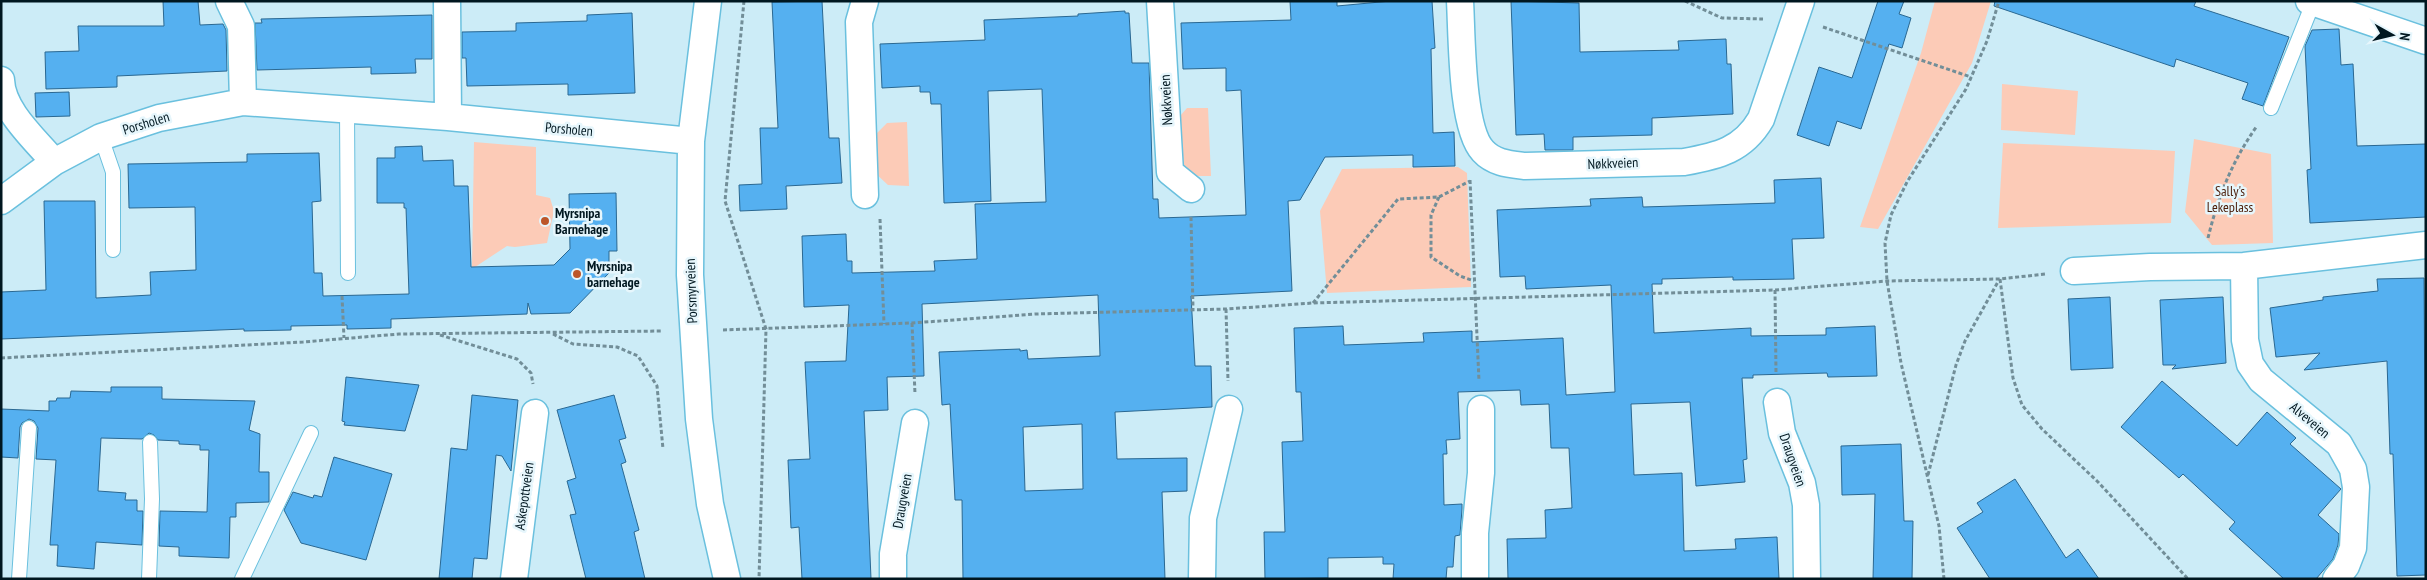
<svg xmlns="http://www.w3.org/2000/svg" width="2427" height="580" viewBox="0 0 2427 580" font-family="'PT Sans Narrow',sans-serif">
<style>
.green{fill:#fccbb7}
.building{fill:#55b0f0;stroke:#2a6892;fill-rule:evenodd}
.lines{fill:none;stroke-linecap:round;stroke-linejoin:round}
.lane-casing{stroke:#6ac0de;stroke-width:16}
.street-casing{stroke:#6ac0de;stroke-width:29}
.path{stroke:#728e98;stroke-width:3;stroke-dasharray:4 2.5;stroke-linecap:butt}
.lane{stroke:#fff;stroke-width:14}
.street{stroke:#fff;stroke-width:26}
.poi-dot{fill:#bc5629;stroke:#e6f6fc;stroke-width:2}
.labels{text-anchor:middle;stroke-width:5;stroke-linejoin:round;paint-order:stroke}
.street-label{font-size:14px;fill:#001720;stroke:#e6f6fc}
.park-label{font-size:14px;fill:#4b1d09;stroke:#e6f6fc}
.poi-label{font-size:14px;font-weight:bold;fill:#001720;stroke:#e6f6fc;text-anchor:start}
</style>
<rect width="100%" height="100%" fill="#ccecf7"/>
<path class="green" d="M1935,1H1991L1972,63L1878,229L1860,227L1921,53Z
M2002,84L2078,91L2075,135L2001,130Z
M1187,108H1208L1211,176H1190L1175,162L1174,123Z
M907,122L909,186L888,185L874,172L873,137L887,123Z
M2194,139L2271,154L2273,243L2212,245L2185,212Z
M474,142L536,147V195L550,198L554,211L547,243L515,247L507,246L472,269Z
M2003,143L2175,151L2171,223L1998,228Z
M1458,167L1467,173L1471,287L1327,293L1320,211L1342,169Z"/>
<path class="building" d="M163,1H198L200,25L223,24L226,30L227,71L117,76V87L46,89L45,52L79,51L78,26H164Z
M822,1L829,138H839L842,183L786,186L787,209L740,211L739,185L762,184L760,128H778L772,2Z
M1290,1H1337V6L1391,1H1432L1435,48L1431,49L1433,133L1454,132L1455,166L1413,167V155L1325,157L1300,200L1288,201L1292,291L1191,296L1195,366H1211L1212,407L1115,412L1117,459L1187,458V491L1162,492L1165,579H963L962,500H955L950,404L942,405L939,352L1020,349V351L1027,350L1028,359L1100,356L1098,295L922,304L924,376L887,377L888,410L864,411L871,579H802L799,527L791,528L788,460L810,459L805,362L846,361L849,305L804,307L802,236L846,234L847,261H852V273L935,271L934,261L977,259L975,204L1046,202L1042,89L988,91L991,201L944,203L941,104H931L930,92H920V86L882,88L880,44L985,40L984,20L1078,16V14L1125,11V13H1129L1132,63H1149L1153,199H1158L1159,218L1246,215L1241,90L1226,91V68L1183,69L1181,23L1291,20ZM1082,424L1083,489L1025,491L1023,427Z
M1511,1L1579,3L1580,52L1679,50L1678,41L1726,39L1727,64H1731L1733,114L1652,118V135L1573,137V150H1545L1544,134L1516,135Z
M1878,1H1904L1899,14L1911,18L1902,48L1889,44L1861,129L1837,121L1829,146L1797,135L1819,67L1852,78Z
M1995,1H2196L2194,6L2289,37L2263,106L2242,99L2248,83L2176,59L2174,67L1994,6Z
M632,13L635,93L568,95V84L467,86L466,58H462V32L516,31V23L587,21V15Z
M432,15V59H415L416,73L371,74V67L257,70L255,23H262L261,19Z
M2339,29L2341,65L2353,64L2357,146L2426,144V217L2310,223L2307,170L2311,169L2305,46L2312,30Z
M69,92L70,116L36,117L35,93Z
M422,146L423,161L453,160L454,186H468L471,267L554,265L570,249L569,194L616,193L617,251H609V273L570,313L531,314L528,303L527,314L391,319V328L347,329V325L291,326V330L244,331V329L1,339V292L46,290L44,201H95L96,298L151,295L150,272L196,270L195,207L129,208L128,164L247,162V154L319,153L321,201L312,202L314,273H322L323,296L409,294L406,208H404V203H377V158H395V147Z
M1821,178L1824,238L1792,239L1794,279L1733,280V277L1662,279V284H1652L1654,333L1751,328V336L1826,335V328L1875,326L1877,376L1828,377L1827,373L1753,375V378H1742L1747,459L1743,460L1745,482L1696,486L1690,402L1631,404L1634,475L1682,473L1684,551L1736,549L1735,539L1777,537L1779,579H1508L1507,539L1546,538L1545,510L1572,508L1569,448H1551L1549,404L1521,405L1520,390L1458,392L1460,439L1446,440L1447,454H1443L1444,505L1462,504V509L1460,535L1455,536L1453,567H1447L1446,579H1393L1394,564H1383V557L1328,558V578L1265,579L1264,532H1285L1282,442L1303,441L1301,392H1296L1294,328L1343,326L1344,345L1424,342L1423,333L1472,331V342L1563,338L1566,395L1615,392L1611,285L1526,289L1525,276L1500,277L1497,210L1591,206L1590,199L1642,197L1643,207L1775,203L1774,180Z
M2424,278L2426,575L2397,576L2393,454H2390L2387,361L2304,370L2320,353L2276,357L2270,308L2323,300V297L2378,291L2377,279Z
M2110,297L2113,368L2071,370L2068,299Z
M2223,297L2226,363L2172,369L2176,365H2163L2160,300Z
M346,377L419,385L405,431L344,425L345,422L342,421Z
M2162,381L2237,446L2267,412L2296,438L2290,444L2341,489L2318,515L2339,534L2338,545L2333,559L2316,579H2284L2229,529L2235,522L2183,474L2179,478L2121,427Z
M111,387H162V399L255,401L249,430L260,434L259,472H269V502L236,503V517H230L229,558L179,556V547L159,546L160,511L207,512L209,450H200V445L179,444V441L158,440L154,435L149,433L142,439L101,438L98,491L126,493L125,500H137V511H143L142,545L96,542L94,569L57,566L58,545H50L56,460L36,459L38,428L34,421L29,419L22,423L20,427L18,458L1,457V409L49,411V401H56L57,398H70L71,391L111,392Z
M472,395L518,400L511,471L502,456L496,455L487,559L474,558L472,579H439L451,448L467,450Z
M614,395L626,438L619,440L626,462L621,464L639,530L634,532L645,579H586L570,515L576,514L567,481L576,478L557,410Z
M1901,444L1904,521H1913L1912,579H1873L1875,494L1842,495L1841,446Z
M334,457L392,474L366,560L301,543L284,510L293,492L313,498L314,495L322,497Z
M2015,479L2066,558L2078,549L2099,579H1990L1957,528L1983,512L1977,503Z"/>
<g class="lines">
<g class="lane-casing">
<path id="lane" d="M2271,108L2313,3
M347,109L348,273
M101,137L113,172V250
M19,579L29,428
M149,579L152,499L150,442
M242,579L311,433"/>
</g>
<g class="street-casing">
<path id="street" d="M229,1L241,26L243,102
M447,1L448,117
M708,1L691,141L690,275L699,419L710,504L727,579
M1160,1L1170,172L1191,189
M1460,1C1462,35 1461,128 1483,151C1494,163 1509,164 1525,166L1684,162C1718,156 1743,150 1761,119L1801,1
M2309,1L2426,41
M1,80C2,111 35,139 54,162
M865,195L859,22L865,1
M1,201L54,162L101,137L159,118L243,102L448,117L691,141
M2244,266L2245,340L2250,364L2261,380L2339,444L2353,469L2356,487L2353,548L2346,566L2336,579
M2074,271L2150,267L2244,266L2426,245
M1777,402L1782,433L1802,483L1806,505L1807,579
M514,579L535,413
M893,579V554L915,423
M1202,579L1203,518L1229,409
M1475,579V533L1481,473V409"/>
</g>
<path class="path" d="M744,1L725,201L766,329L759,579
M1685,1L1722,18L1763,19
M1823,27L1971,77
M1470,180L1479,381
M1439,197L1431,215V257L1460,276L1474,281
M1191,217L1193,309
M880,219L884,324
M2208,238C2218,197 2232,161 2257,126
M2000,279L2013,378L2022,405L2042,429L2098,482L2188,579
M1775,290L1776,374
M342,296L344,338
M1313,303L1398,199L1439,197L1470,181
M1226,309L1228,381
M912,323L915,394
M723,330L912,323L1036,314L1226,309L1313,303L1775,290L1887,281L2000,279L2045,274
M553,334L573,344L617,347L638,356L657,386L663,449
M440,335L517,359L531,373L533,384
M1,358L303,342L399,334L663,331
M1928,475L1956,365L1965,341L1999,280
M1944,579L1939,526L1901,363L1887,281L1885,243L1891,215L1907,182L1966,89L1987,41L1999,1"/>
<use href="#lane" class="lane"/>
<use href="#street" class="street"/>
</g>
<g class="poi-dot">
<circle cx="545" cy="221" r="5"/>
<circle cx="577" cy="274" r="5"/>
</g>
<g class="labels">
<g class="street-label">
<text transform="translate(1166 100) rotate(-93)" y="5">Nøkkveien</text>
<text transform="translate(146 123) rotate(-17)" y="5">Porsholen</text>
<text transform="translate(569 129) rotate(5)" y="5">Porsholen</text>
<text transform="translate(1613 163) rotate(-2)" y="5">Nøkkveien</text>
<text transform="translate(691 291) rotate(-92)" y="5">Porsmyrveien</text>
<text transform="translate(2310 420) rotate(40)" y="5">Alveveien</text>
<text transform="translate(1793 460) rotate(71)" y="5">Draugveien</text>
<text transform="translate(524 496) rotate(-82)" y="5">Askepottveien</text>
<text transform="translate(902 501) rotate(-80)" y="5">Draugveien</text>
</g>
<g class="park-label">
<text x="2230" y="196">Sally's<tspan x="2230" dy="16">Lekeplass</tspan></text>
</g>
<g class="poi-label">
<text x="555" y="218">Myrsnipa<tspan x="555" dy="16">Barnehage</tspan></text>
<text x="587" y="271">Myrsnipa<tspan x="587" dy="16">barnehage</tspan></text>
</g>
</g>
<rect width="2427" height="580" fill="none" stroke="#001720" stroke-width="5"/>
<g transform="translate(2392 35) rotate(98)" stroke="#e6f6fc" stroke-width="4" paint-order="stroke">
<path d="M0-4L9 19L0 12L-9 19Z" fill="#001720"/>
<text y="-8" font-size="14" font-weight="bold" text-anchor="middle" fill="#001720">N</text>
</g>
</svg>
